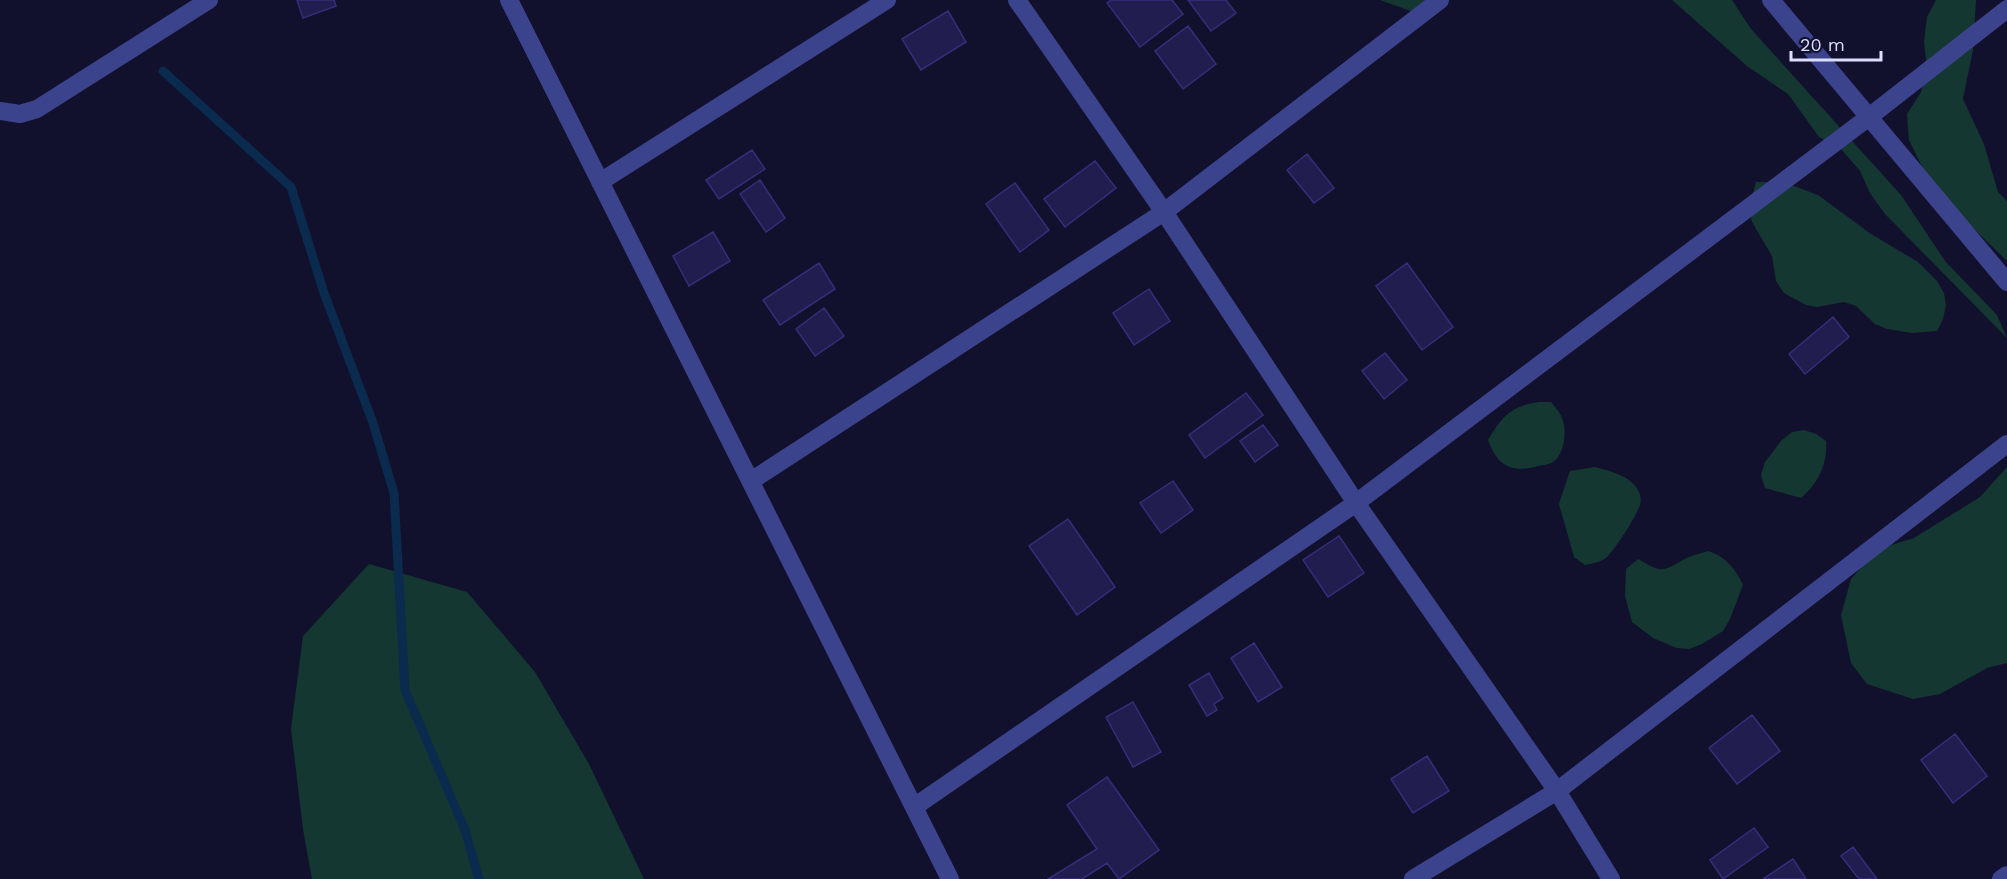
<svg xmlns="http://www.w3.org/2000/svg" width="2007" height="879" viewBox="0 0 2007 879" font-family="'Work Sans',sans-serif">
<style>
.green{fill:#143731}
.lines{fill:none;stroke-linecap:round;stroke-linejoin:round}
.stream{stroke:#0a2b4d;stroke-width:9}
.building{fill:#211d4e;stroke:#342f7b;stroke-width:1.5}
.minor{stroke:#3c438d;stroke-width:18}
</style>
<rect width="100%" height="100%" fill="#12112d"/>
<path class="green" d="M1380,0H1440L1422,15Z
M1672,0H1732L1751,29L1901,195L1945,261L1997,315L2007,338L1885,214L1870,193L1860,171L1842,150L1819,137L1788,94L1747,66Z
M1936,0H1976L1973,50L1963,99L1984,144L1998,192L2007,201V261L1933,189L1909,140L1907,114L1921,92L1927,67L1924,42L1927,17Z
M1756,182H1783L1818,195L1871,234L1918,262L1937,281L1944,293L1946,305L1943,319L1937,331L1912,333L1887,329L1875,324L1856,306L1844,302L1817,307L1806,305L1784,293L1776,281L1772,256L1752,222L1749,208Z
M1539,402H1551C1555,407 1560,412 1562,418C1567,430 1565,454 1553,462C1549,465 1540,465 1535,467C1509,473 1497,464 1488,440C1502,417 1510,406 1539,402Z
M1804,430L1816,434L1826,441C1828,463 1818,484 1801,498L1765,488L1761,475L1765,462L1781,441L1792,432Z
M1595,467C1610,471 1632,476 1639,492C1641,495 1641,502 1640,505C1637,515 1614,551 1607,557C1601,562 1592,564 1585,565L1574,557L1559,504L1570,471Z
M2007,467V663L1987,668L1940,694L1913,699L1867,684L1851,663L1841,615L1851,579L1868,560L1888,546L1914,538L1980,497Z
M1708,551C1725,556 1736,569 1743,585L1730,619L1723,631L1702,644L1689,649L1677,648L1653,638L1632,622L1625,596L1626,569L1638,559C1658,570 1660,574 1681,561C1689,556 1699,554 1708,551Z
M369,564L467,592L535,672L589,764L644,879H312L303,829L291,729L303,636Z"/>
<g class="lines">
<path class="stream" d="M163,71L291,187L324,293L373,423L394,493L405,690L465,830L479,879"/>
</g>
<path class="building" d="M297,0H334L336,6L303,18Z
M1111,0H1172L1183,14L1140,47L1107,3Z
M1188,0H1226L1236,13L1211,31Z
M948,11L966,42L921,70L902,39Z
M1188,26L1216,64L1183,89L1155,51Z
M752,150L765,169L719,199L706,180Z
M1307,154L1334,188L1314,203L1287,170Z
M1095,161L1116,188L1065,227L1044,199Z
M760,180L785,218L766,232L740,194Z
M1015,183L1049,230L1020,252L986,204Z
M713,232L730,261L689,286L673,256Z
M819,263L835,289L780,325L763,300Z
M1407,263L1453,327L1422,350L1376,286Z
M1149,289L1170,321L1134,345L1113,313Z
M824,308L844,336L815,356L796,329Z
M1833,317L1849,337L1805,374L1789,354Z
M1385,353L1407,380L1384,399L1362,371Z
M1246,393L1263,415L1205,458L1189,435Z
M1263,425L1278,445L1255,462L1240,441Z
M1173,481L1193,510L1161,533L1140,503Z
M1068,519L1115,587L1077,615L1029,546Z
M1339,536L1364,573L1328,597L1303,560Z
M1254,643L1282,687L1258,702L1231,658Z
M1209,673L1223,698L1214,704L1217,710L1207,716L1189,685Z
M1133,702L1161,752L1133,767L1106,717Z
M1752,715L1780,751L1737,784L1709,748Z
M1955,734L1987,776L1953,803L1921,760Z
M1427,756L1449,791L1413,813L1391,779Z
M1107,777L1159,850L1119,879L1107,863L1082,879H1048L1097,849L1067,805Z
M1754,828L1768,847L1723,879L1710,860Z
M1853,847L1877,879H1859L1841,856Z
M1793,859L1806,879H1763Z"/>
<g class="lines">
<path class="minor" d="M509,0L950,879
M1017,0L1164,212L1356,503L1557,791L1611,879
M1771,0L2007,282
M0,111L20,114L37,109L209,0
M600,182L887,0
M751,481L1164,212L1440,0
M914,807L1356,503L1869,117L2007,9
M1413,879L1557,791L2007,444
M2001,879L2007,875"/>
</g>
<path d="M1791 51v9h90v-9" fill="none" stroke="#dddeff" stroke-width="3"/>
<text x="1800" y="51" font-size="18" fill="#dddeff" stroke="#12112d" stroke-width="4.5" paint-order="stroke">20 m</text>
</svg>
